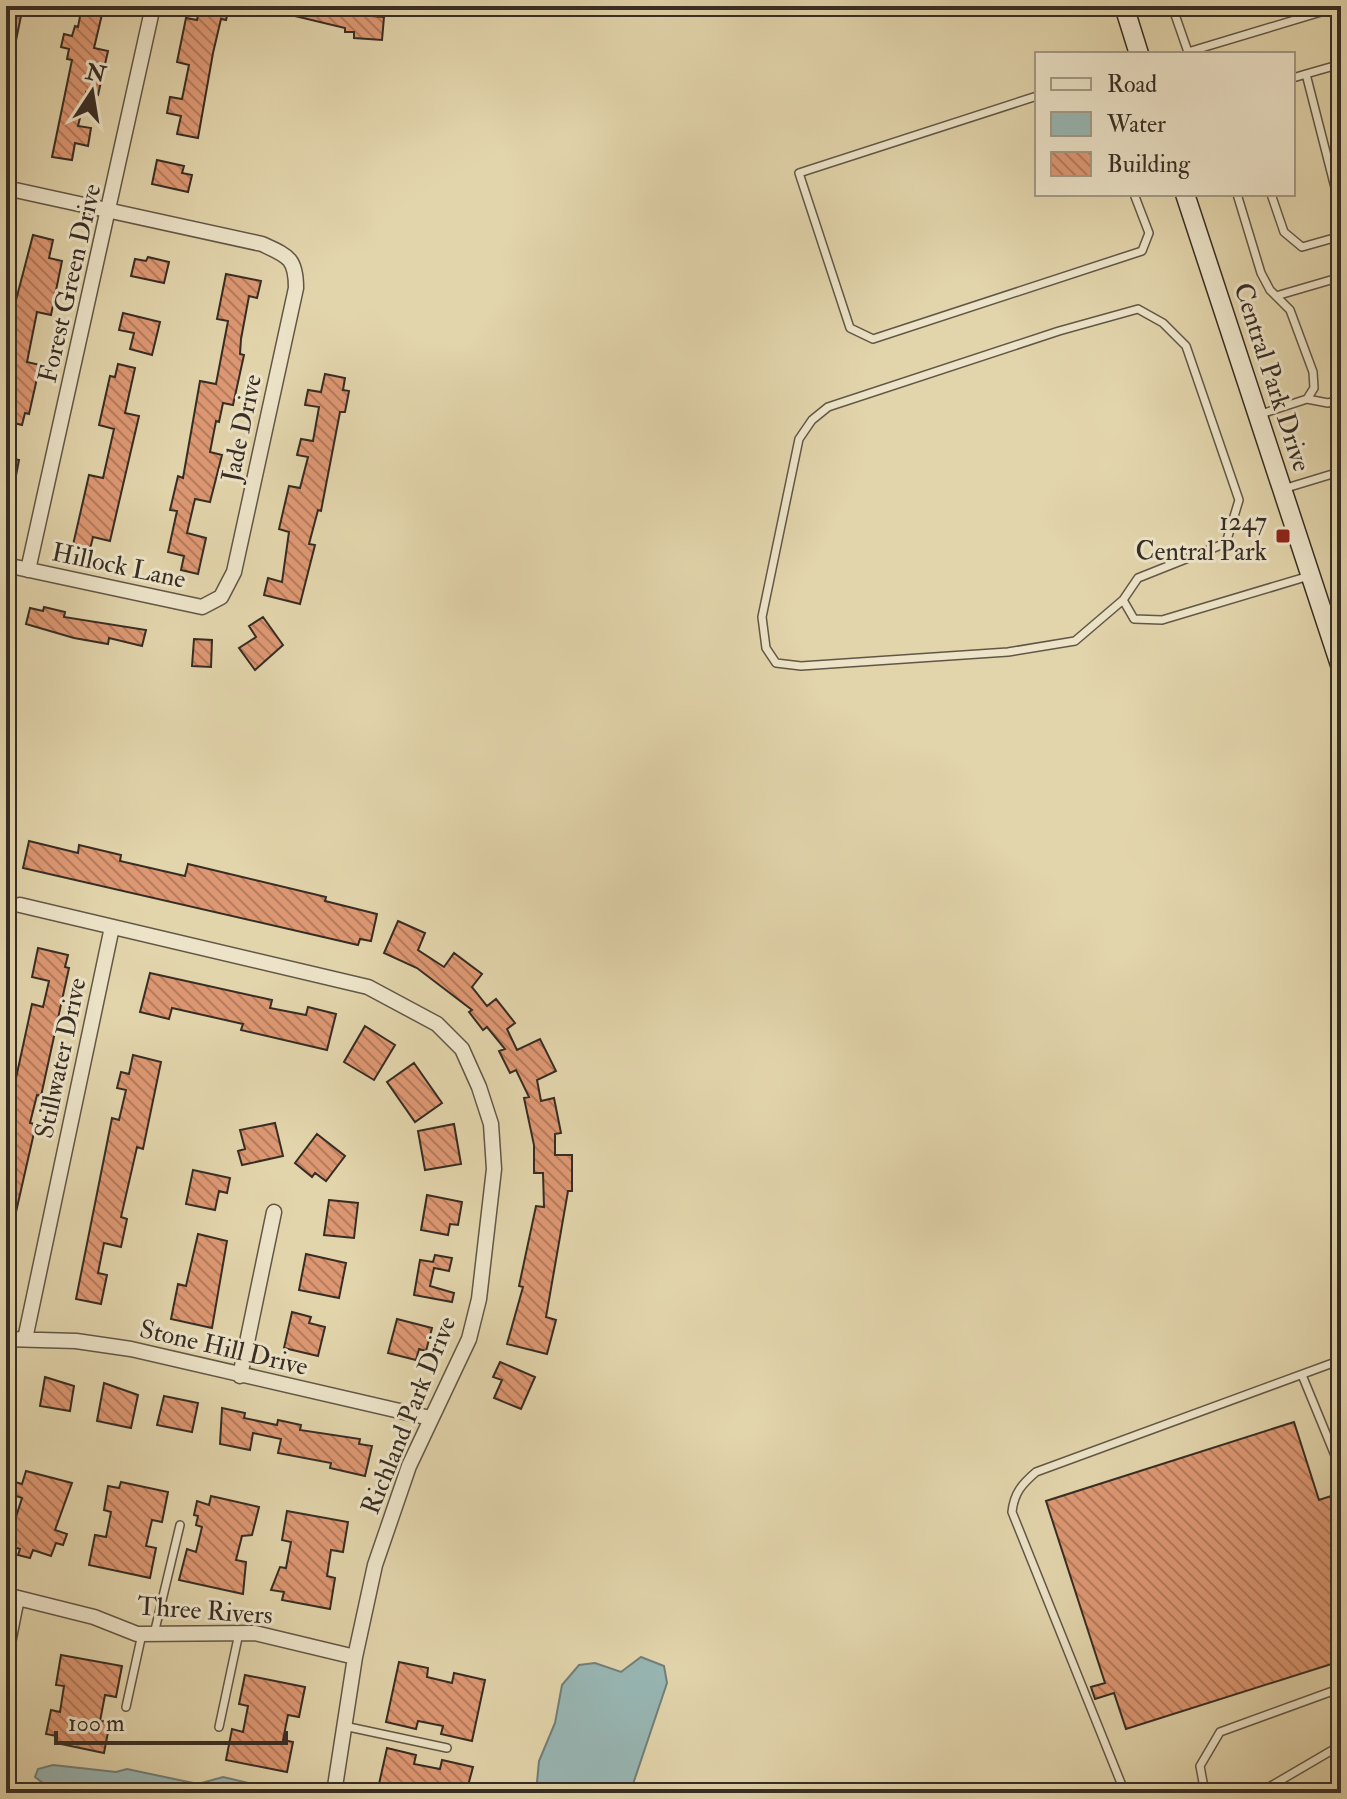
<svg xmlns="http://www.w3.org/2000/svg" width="1347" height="1799" viewBox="0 0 1347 1799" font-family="'IM FELL Double Pica',serif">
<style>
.water{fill:#98b6b3;stroke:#717f7a;stroke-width:2}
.building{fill:url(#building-back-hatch);stroke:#372d24;stroke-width:2}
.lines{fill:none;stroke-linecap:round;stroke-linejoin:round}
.lane-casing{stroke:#625746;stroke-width:10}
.street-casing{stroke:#625746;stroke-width:17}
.secondary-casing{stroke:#372d24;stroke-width:21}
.lane{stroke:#ece3c8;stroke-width:7}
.street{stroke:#ece3c8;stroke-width:14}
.secondary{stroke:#ece3c8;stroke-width:18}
.poi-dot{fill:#8f2418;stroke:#ece3c8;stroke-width:3}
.labels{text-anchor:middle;stroke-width:6;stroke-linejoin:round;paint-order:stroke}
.street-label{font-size:26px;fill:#372d24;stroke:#ece3c8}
.poi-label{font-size:26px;fill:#372d24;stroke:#ece3c8;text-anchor:end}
</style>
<defs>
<pattern id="building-back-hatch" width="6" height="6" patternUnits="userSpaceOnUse" patternTransform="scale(2)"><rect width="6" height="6" fill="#dd9873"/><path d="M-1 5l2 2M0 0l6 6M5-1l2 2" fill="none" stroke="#b47c5e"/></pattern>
</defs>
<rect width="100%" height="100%" fill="#e2d4ab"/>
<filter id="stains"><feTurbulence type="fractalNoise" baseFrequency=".0025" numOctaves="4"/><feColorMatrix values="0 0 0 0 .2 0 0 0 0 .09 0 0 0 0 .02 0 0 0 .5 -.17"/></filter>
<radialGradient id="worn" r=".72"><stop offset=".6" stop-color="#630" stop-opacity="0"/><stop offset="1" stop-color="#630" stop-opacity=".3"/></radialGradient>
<path class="water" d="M641,1657L664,1666L667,1683L630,1793H536L539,1761L555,1723L562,1685L579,1665L595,1663L621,1672Z
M53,1765L116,1772L127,1769L198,1784L223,1777L292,1793H78L47,1786L35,1777L38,1769Z"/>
<path class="building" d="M82,6H104L94,48L108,51L98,95L86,92L78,126L91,128L88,146L75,143L72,160L52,157L72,60L67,59L69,49L61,47L64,34L72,36L75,26L78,27Z
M200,6L229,8L226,20L221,19L213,53L198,138L177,134L181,116L167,113L170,97L182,99L189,65L177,62L186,18L197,20Z
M275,6H335L334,13L384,17L382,40L354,38V32H345V28L274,11Z
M6,8L22,11L12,60H6Z
M157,160L184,166L182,173L192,175L188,192L152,184Z
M33,235L53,240L49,258L62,261L51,315L37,312L27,362L40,365L29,414L25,413L22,425L6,421L16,376L6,374V359L14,324L10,323Z
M148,257L169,262L164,283L131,276L135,259L146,261Z
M226,274L261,281L257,298L249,296L241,339L240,354L244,355L233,405L223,403L219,422L216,421L210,452L222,455L210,502L195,499L187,533L206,538L198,574L181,570L184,556L168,552L177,511L170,510L178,476L183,478L200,381L216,384L228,321L217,319Z
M123,313L160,322L152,355L130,349L134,333L119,330Z
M118,364L135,368L125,413L139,416L110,541L93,537L90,549L73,545L89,475L103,478L114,429L99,425L110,376L115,377Z
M325,374L345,378L343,390L349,391L345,412H340L321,511L318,510L309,544L315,545L300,604L264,595L268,578L282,582L289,532L279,529L289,486L300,488L308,457L297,455L301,439L313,441L319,407L305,405L308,390L321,392Z
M6,457L19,460L12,496L6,495Z
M44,607L65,612L64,617L146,630L142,646L109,638L108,644L74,638L26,624L30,608L43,611Z
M263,617L283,645L255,670L239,648L256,637L249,626Z
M194,639L212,640L211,667L192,666Z
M29,841L78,853L79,845L121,855L120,861L185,876L188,864L326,897L325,901L377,914L371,941L360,939L358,945L23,868Z
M398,921L425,933L418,950L444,967L454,953L482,974L472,987L487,1006L496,999L515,1023L507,1029L517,1050L540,1039L556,1071L537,1080L541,1101L554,1098L561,1133L555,1134V1155H572V1191H568L546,1317L556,1320L547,1354L507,1344L523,1287L519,1286L536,1206L544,1207L543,1173H534V1145L524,1098L529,1097L516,1070L510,1073L499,1051L505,1049L487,1027L483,1030L469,1012L472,1010L417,968L384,953Z
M38,948L68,955L65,967L69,968L41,1096L37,1095L30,1123L36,1124L11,1234H6V1105L10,1106L32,1004L43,1007L49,981L32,977Z
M150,973L272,1000L270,1008L306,1015L308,1007L336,1014L327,1050L241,1030L243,1024L172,1008L169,1019L140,1012Z
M365,1026L395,1045L374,1080L344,1062Z
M133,1055L161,1062L143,1149L137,1147L121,1217L127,1219L121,1247L104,1243L98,1273L107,1275L101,1304L76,1299L112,1118L119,1120L126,1090L117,1088L121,1072L129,1074Z
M414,1063L442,1103L415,1122L387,1082Z
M275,1123L283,1156L242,1165L238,1151L245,1149L240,1130Z
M454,1124L461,1164L425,1170L418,1131Z
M317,1134L345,1156L326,1181L315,1173L312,1177L295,1163Z
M193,1170L230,1178L227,1193L219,1191L215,1210L186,1204Z
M427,1195L462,1202L458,1225L450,1224L448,1235L421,1230Z
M329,1200L358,1203L354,1238L324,1235Z
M198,1234L227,1241L212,1328L171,1319L178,1284L186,1286Z
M306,1254L346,1263L339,1298L299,1290Z
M435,1255L452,1258L449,1271L434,1268L430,1286L454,1293L452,1302L414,1295L420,1260L433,1262Z
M292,1312L311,1317L309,1323L325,1327L318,1356L284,1348Z
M397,1319L432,1328L426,1351L419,1349L416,1360L388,1353Z
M500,1362L535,1377L521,1409L494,1398L502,1380L493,1377Z
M45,1377L74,1386L70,1411L40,1406Z
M104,1383L138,1395L131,1428L97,1421Z
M164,1396L198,1403L192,1432L157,1425Z
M222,1408L245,1413L244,1418L277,1425L278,1420L301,1425L300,1430L360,1439L359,1444L372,1446L365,1476L330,1468L331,1463L278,1453L281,1439L253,1433L250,1450L220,1444Z
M1294,1422L1319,1500L1331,1496L1341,1528V1661L1126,1729L1114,1693L1095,1699L1091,1687L1105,1683L1046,1501Z
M26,1471L72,1483L55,1530L67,1534L63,1545L56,1543L51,1556L33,1550L30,1558L18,1555L20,1549L7,1545L22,1498L11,1494L15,1482L22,1484Z
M121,1482L168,1492L162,1522L152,1520L146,1546L156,1548L150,1578L89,1565L95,1535L106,1537L111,1512L104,1510L108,1486L119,1488Z
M211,1496L259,1507L252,1535L242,1536L236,1560L246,1562L243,1594L179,1580L187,1549L196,1552L202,1527L196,1525L198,1516L194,1515L197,1501L209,1505Z
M287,1511L348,1522L343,1552L331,1550L327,1576L335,1578L330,1609L282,1600L284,1592L271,1590L280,1567L286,1568L291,1542L282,1540Z
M61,1655L122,1666L116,1697L105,1695L100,1721L110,1722L104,1753L56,1743L57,1736L46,1734L51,1710L60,1712L64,1686L56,1685Z
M399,1662L428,1668L427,1677L452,1683L454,1673L485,1680L472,1741L441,1734L443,1726L418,1721L416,1729L386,1722Z
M245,1675L305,1687L299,1717L288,1715L283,1740L293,1742L287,1772L226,1760L232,1729L243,1732L248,1706L239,1704Z
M387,1748L416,1755L414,1764L440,1769L442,1760L473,1767L466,1793H377Z"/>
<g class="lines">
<g class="lane-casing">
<path id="lane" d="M1172,6L1188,52L1341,6
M1306,74L1341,64
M1293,78L1306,74L1341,211
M1037,96L799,173L850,328L873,339L1142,251L1149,233L1134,194
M1237,194L1261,273L1270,290L1290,310L1313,372L1314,388L1307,399L1258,415
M1271,194L1284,232L1302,247L1341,236
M1276,296L1341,277
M1307,399L1328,403L1341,399
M1283,489L1339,472L1341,479
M1123,600L1075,641L1008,652L801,666L776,663L766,648L762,617L799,439L812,420L828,407L1059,331L1138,309L1163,323L1186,346L1239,500L1226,543L1138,578L1123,600L1134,619L1162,620L1309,576
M1302,1375L1341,1470
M154,1634L180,1525
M126,1707L142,1634
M344,1726L447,1748
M219,1727L239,1633
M1125,1793L1012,1512C1014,1493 1022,1484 1036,1472L1341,1360
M1205,1793L1200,1766L1220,1732L1341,1688
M1259,1793L1341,1745"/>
</g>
<g class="street-casing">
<path id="street" d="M6,188L262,244C288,256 296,258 296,288L234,572L221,597L202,607L6,565
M28,570L153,6
M20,905L368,987L437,1024L462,1049L479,1087L491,1124L494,1169L479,1299L469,1339L409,1466L375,1565L355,1657L334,1793
M6,1339L76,1341L131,1349L430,1418
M25,1339L112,927
M240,1376L274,1212
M6,1595L94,1617L137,1634L255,1633L355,1657
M6,1653L17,1598"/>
</g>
<g class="secondary-casing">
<path id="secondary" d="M1124,6L1139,54
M1185,194L1341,668"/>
</g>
<use href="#lane" class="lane"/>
<use href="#street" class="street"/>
<use href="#secondary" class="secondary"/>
</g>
<rect class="poi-dot" x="1275" y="528" width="16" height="16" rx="4"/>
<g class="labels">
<g class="street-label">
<text transform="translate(69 283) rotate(-77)" y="9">Forest Green Drive</text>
<text transform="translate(1273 377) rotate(72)" y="9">Central Park Drive</text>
<text transform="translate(241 428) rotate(-78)" y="9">Jade Drive</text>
<text transform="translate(119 565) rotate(12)" y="9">Hillock Lane</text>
<text transform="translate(60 1058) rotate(-78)" y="9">Stillwater Drive</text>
<text transform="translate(224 1347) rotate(13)" y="9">Stone Hill Drive</text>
<text transform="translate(408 1415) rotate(-68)" y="9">Richland Park Drive</text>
<text transform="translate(205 1610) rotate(4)" y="9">Three Rivers</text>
</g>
<g class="poi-label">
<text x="1267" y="530">1247<tspan x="1267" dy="30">Central Park</tspan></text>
</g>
</g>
<rect width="1347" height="1799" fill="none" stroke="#e2d4ab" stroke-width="32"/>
<rect x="8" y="8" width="1331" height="1783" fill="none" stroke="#372d24" stroke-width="4"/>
<rect x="16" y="16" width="1315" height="1767" fill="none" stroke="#372d24" stroke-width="2"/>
<rect x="1035" y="52" width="260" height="144" fill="#ece3c8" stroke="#a49a86" stroke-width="2"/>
<rect x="1051" y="78" width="40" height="12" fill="#ece3c8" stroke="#a49a86" stroke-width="2"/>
<text x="1107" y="92" font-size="24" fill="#372d24">Road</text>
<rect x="1051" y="112" width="40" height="24" fill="#98b6b3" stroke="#a49a86" stroke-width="2"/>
<text x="1107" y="132" font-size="24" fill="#372d24">Water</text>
<rect x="1051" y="152" width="40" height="24" fill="url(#building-back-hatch)" stroke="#a49a86" stroke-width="2"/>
<text x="1107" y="172" font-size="24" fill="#372d24">Building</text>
<g transform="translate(92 92) rotate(12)" stroke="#ece3c8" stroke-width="6" paint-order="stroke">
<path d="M0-6L14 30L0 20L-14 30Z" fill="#372d24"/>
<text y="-12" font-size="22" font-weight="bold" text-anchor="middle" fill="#372d24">N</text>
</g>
<path d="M56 1731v12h230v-12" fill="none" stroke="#372d24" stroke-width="4"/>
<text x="68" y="1731" font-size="24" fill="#372d24" stroke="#ece3c8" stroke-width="6" paint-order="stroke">100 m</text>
<rect width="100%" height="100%" filter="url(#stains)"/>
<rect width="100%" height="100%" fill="url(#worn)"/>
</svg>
